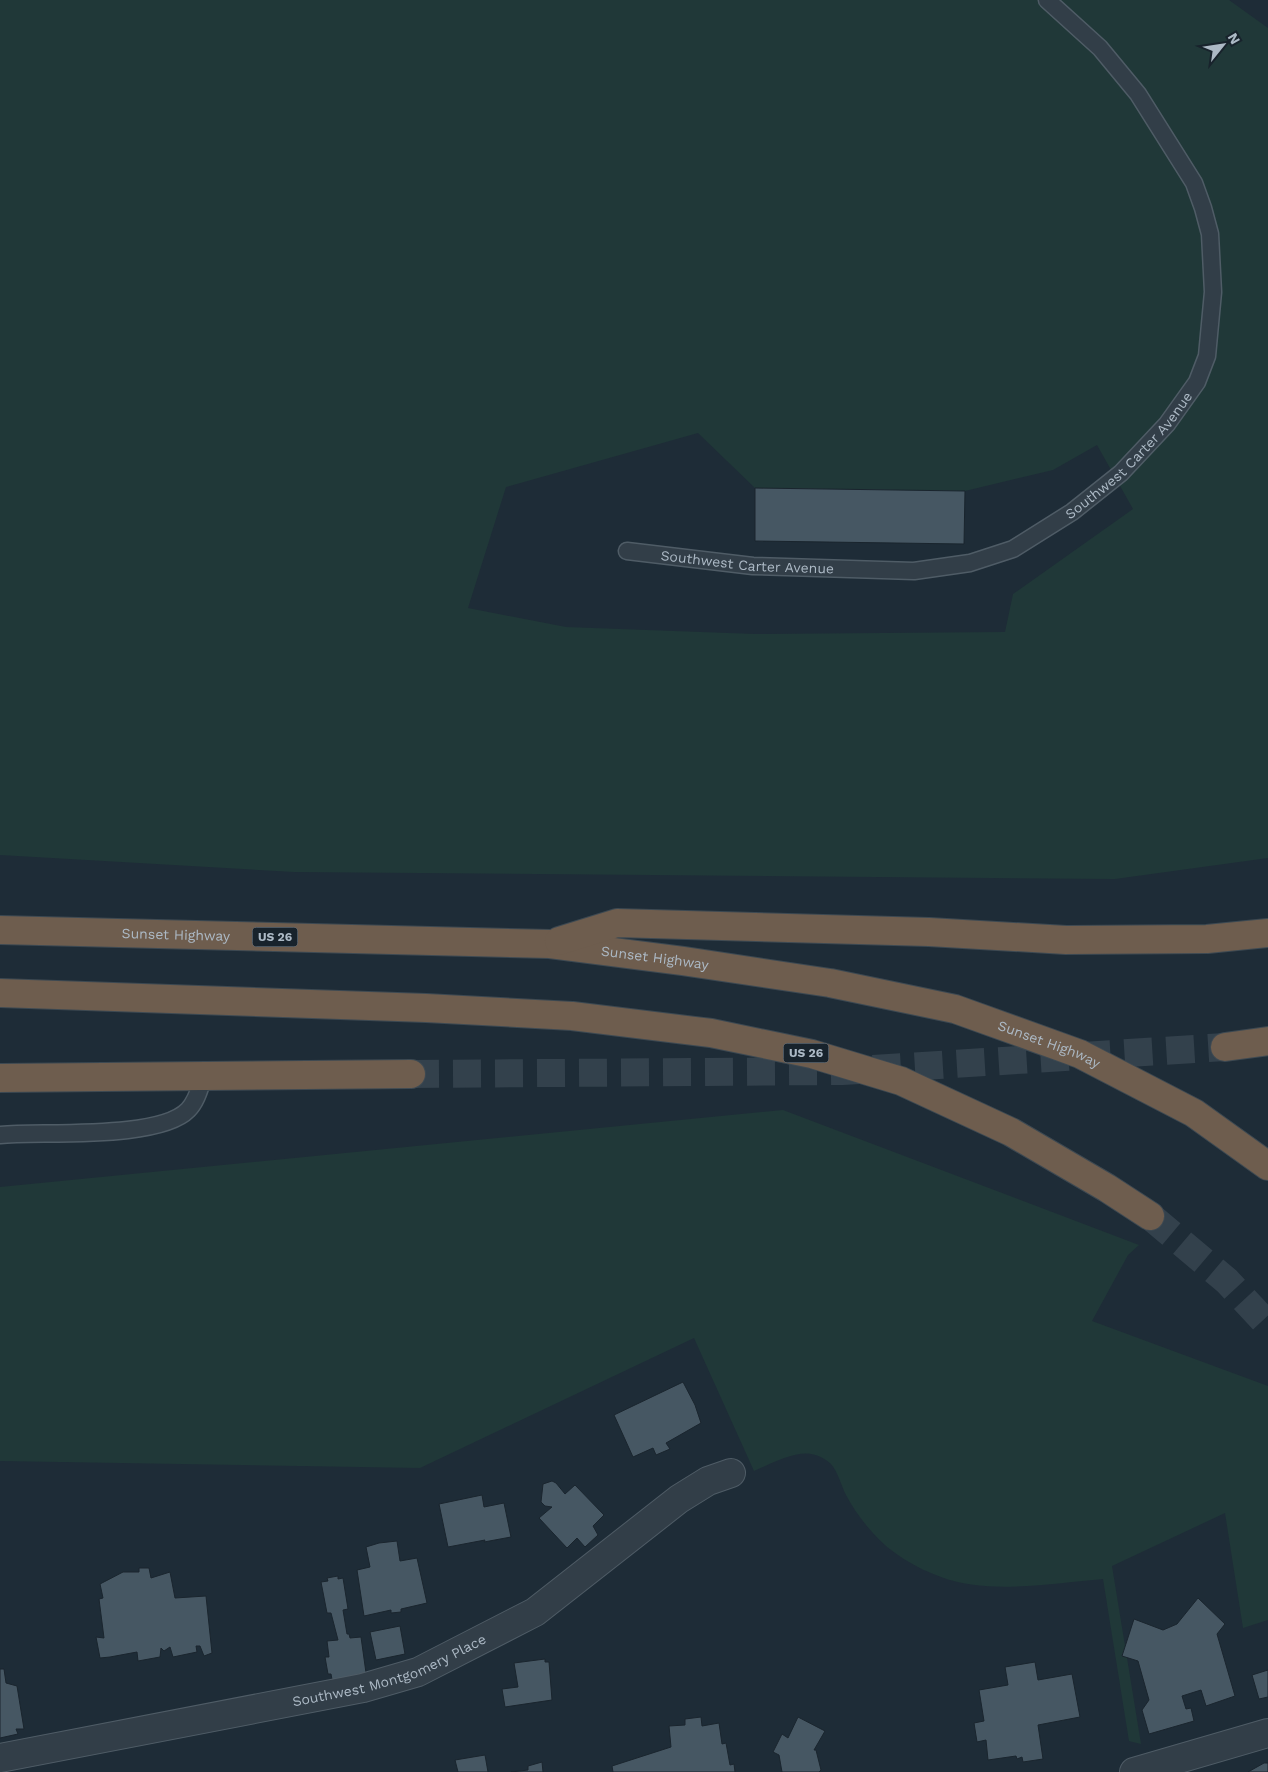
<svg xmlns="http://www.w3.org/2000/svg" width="1268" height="1772" viewBox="0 0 1268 1772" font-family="'Work Sans',sans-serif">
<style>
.green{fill:#203838;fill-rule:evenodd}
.building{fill:#465763;stroke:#1a252e}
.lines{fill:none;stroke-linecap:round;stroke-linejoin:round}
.motorway-tunnel{stroke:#33414c;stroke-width:28;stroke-dasharray:28 14;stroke-linecap:butt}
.service-casing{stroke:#4f5c66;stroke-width:19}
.minor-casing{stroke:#4f5c66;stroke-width:30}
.motorway-casing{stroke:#3d4952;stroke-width:30}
.service{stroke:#323e48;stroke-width:16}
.minor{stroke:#323e48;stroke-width:28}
.motorway{stroke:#6e5d4e;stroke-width:28}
.labels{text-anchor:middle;stroke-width:5;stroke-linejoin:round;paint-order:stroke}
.shield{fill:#18232c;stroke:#808c97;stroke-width:1}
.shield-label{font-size:12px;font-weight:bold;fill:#acb9c5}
.street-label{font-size:14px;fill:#acb9c5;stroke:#18232c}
</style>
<rect width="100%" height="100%" fill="#1e2c37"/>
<path class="green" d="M0,0H1229L1268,28V858L1115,879L294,872L0,855ZM698,433L755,488V541L964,544L965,491L1053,470L1097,445L1133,509L1013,594L1005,632L755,634L566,627L468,608L506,487Z
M783,1110L1139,1245L1128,1255L1092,1321L1268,1386V1620L1243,1628L1225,1513L1112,1566L1141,1744L1129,1741L1103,1579C1054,1583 988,1595 941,1577C916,1568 890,1553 872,1532C862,1521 853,1508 846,1495C841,1485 838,1472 831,1464C826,1459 818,1455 811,1454C795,1451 770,1464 754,1471L694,1338L420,1468L0,1461V1187Z"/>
<path class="building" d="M755,488L965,491L964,544L755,541Z
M683,1382L695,1405L701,1423L666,1443L670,1449L656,1455L653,1448L633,1457L614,1415Z
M552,1481L556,1483L565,1494L575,1485L604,1515L593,1526L598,1535L585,1547L577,1538L567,1548L539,1518L552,1507L545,1506L541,1502L543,1484Z
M482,1495L484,1507L504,1503L511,1537L484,1542L485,1540L448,1547L439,1504Z
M397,1541L400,1561L417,1558L427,1603L401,1609V1612L391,1613V1610L364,1616L357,1570L370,1567L366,1547L379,1543Z
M139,1568H149L151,1578L170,1572L175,1598L206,1596L212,1653L204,1656L200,1646H196L197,1652L173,1657L170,1647L164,1651L161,1648L160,1657L138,1661L137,1652L110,1657L100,1658L96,1637L104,1638L99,1599L103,1598L100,1584L123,1572H139Z
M338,1576V1579L343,1578L348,1609L343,1610L347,1634H349L350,1638L361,1637L367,1680L333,1685L331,1674H328L325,1657H329L327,1641L338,1640L331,1613H327L321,1582L328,1581L327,1578Z
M1198,1598L1225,1624L1217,1634L1235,1696L1206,1706L1201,1690L1182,1696L1186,1709L1191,1708L1194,1721L1149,1734L1142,1710L1149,1700L1138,1661L1122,1656L1134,1619L1163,1630L1177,1624Z
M400,1626L405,1654L376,1660L370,1632Z
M545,1659V1662H549L552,1700L505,1707L502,1689L518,1687L514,1663Z
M1035,1662L1038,1680L1072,1674L1080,1717L1038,1725L1043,1759L1023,1762L1022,1757L1017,1759L1016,1756L988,1760L986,1740L977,1742L974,1723L984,1721L979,1690L1008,1685L1005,1667Z
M0,1669H4L6,1683L17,1686L24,1729H16L18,1734L0,1738Z
M1268,1670V1697L1259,1699L1252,1675Z
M701,1717L702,1726L719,1723L722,1744L726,1743L730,1765L734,1764L735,1772H613L612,1766L671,1747L669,1726L685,1725V1719Z
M798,1717L825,1731L814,1750H816L821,1770L819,1772H782L779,1755L773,1752L782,1734L788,1738Z
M485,1755L488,1772H458L455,1760Z
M542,1762L543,1772H511L528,1770V1766Z
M1264,1763H1268V1772H1248Z"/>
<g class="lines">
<path class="motorway-tunnel" d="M411,1074L842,1071L1225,1047
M1150,1216L1227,1281L1268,1325"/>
<g class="service-casing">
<g id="service">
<path id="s1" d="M627,551L753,566L914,571L970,563L1013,549L1072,512L1121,473L1167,424L1197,382L1207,356L1213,292L1210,234L1203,208L1194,183L1138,94L1100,48L1047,0"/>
<path d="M0,1135C42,1131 159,1140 188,1110C197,1101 200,1087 204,1076"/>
</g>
</g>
<g class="minor-casing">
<g id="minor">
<path id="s2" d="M0,1758L363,1688L418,1672L535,1612L679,1499L708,1481L731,1473"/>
<path d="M1134,1772L1268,1733"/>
</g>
</g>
<g class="motorway-casing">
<g id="motorway">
<path id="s3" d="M0,930L550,944L683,961L830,983L955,1009L1080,1054L1194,1113L1268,1166"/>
<path d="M559,941L617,923L929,932L1066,940L1207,939L1268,933"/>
<path d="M0,993L426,1008L572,1016L711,1033L812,1054L901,1081L1011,1132L1107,1188L1150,1216"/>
<path d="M1225,1047L1268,1041"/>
<path d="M0,1078L411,1074"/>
</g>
</g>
<use href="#service" class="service"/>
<use href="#minor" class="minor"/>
<use href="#motorway" class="motorway"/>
</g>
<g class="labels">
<g class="shield">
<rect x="252.5" y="927.5" width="45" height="19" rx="4"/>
<rect x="783.5" y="1043.5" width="45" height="19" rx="4"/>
</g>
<g class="shield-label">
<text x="275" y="941">US 26</text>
<text x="806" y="1057">US 26</text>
</g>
<g class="street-label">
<text dy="5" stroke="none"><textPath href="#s1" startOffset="540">Southwest Carter Avenue</textPath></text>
<text dy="5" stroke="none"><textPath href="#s1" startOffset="121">Southwest Carter Avenue</textPath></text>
<text dy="5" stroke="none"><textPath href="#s3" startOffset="176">Sunset Highway</textPath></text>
<text dy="5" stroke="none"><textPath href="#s3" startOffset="656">Sunset Highway</textPath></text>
<text dy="5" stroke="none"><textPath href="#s3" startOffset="1061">Sunset Highway</textPath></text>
<text dy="5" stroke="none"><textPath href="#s2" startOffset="400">Southwest Montgomery Place</textPath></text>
</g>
</g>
<g transform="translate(1223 45) rotate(60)" stroke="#18232c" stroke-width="4" paint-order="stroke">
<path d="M0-4L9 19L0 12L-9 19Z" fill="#acb9c5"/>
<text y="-8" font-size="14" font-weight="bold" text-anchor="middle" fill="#acb9c5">N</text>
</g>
</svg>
